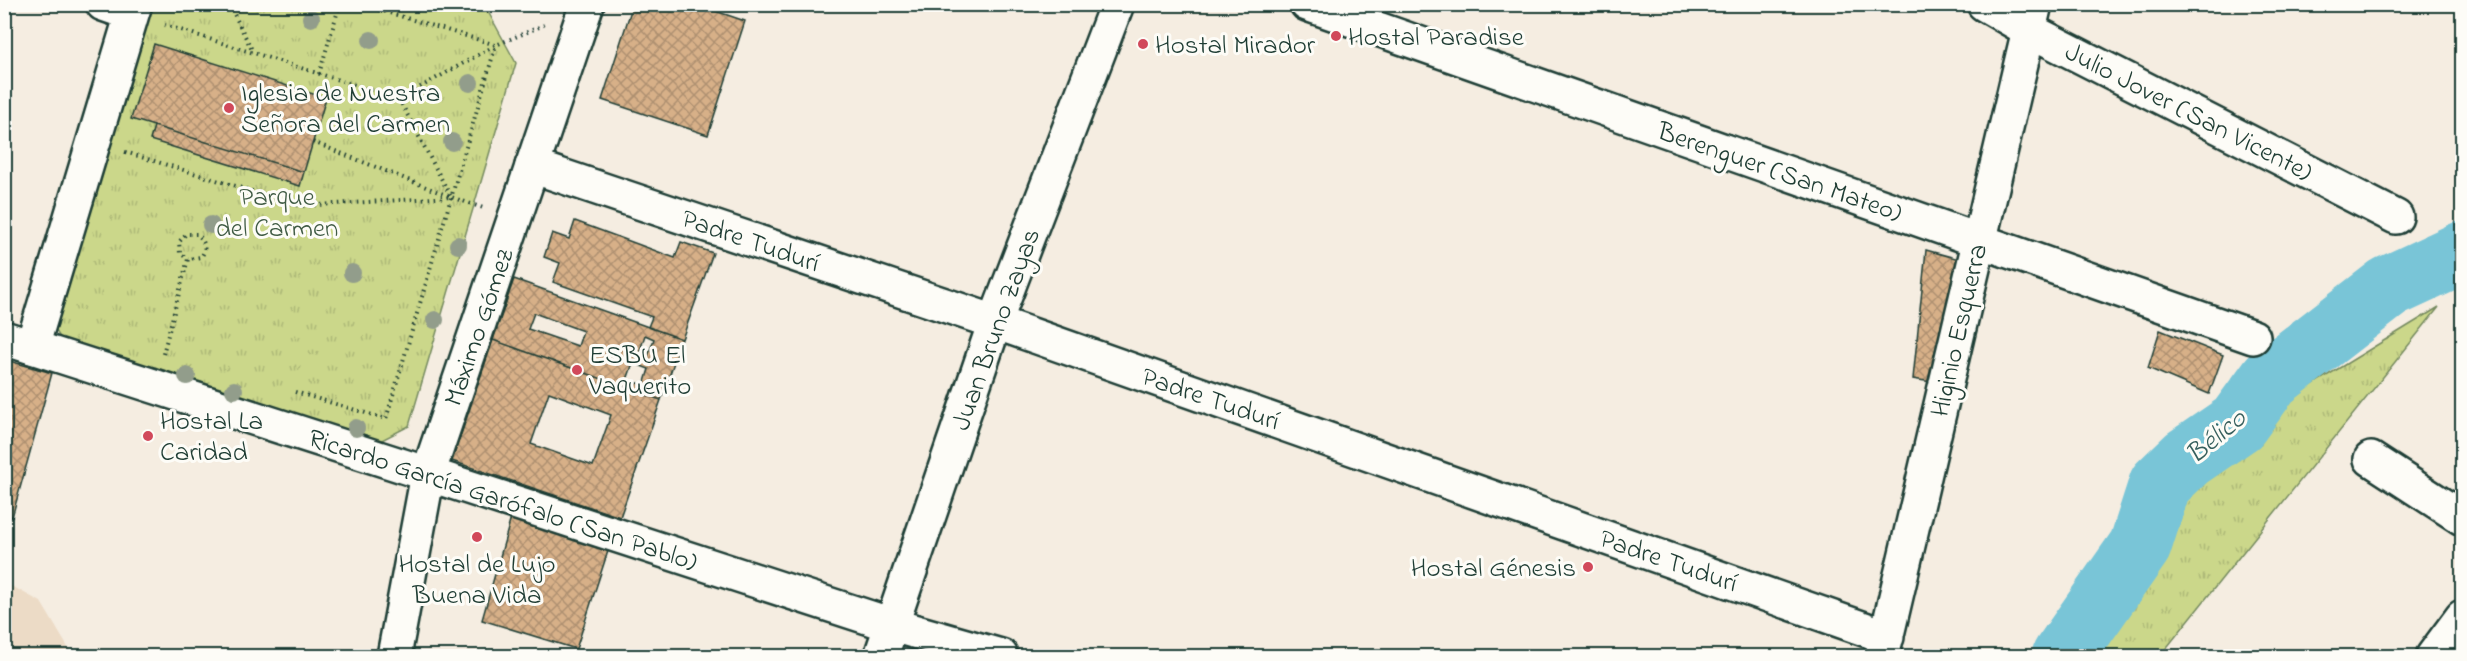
<svg xmlns="http://www.w3.org/2000/svg" width="2467" height="661" viewBox="0 0 2467 661" font-family="'Indie Flower',sans-serif">
<style>
.built{fill:#ecdbc6}
.grass{fill:url(#grass-tufts);stroke:#758a5f;stroke-width:1.5}
.lines{fill:none;stroke-linecap:round;stroke-linejoin:round}
.river{stroke:#79c5d7;stroke-width:63}
.building{fill:url(#building-cross-hatch);stroke:#1f3d34;stroke-width:1.5;fill-rule:evenodd}
.street-casing{stroke:#1f3d34;stroke-width:38}
.secondary-casing{stroke:#1f3d34;stroke-width:38}
.path{stroke:#1f3d34;stroke-width:4;stroke-dasharray:1.5 4.5;stroke-linecap:butt}
.street{stroke:#fdfcf7;stroke-width:33}
.secondary{stroke:#fdfcf7;stroke-width:33}
.tree{fill:#929d8b}
.poi-dot{fill:#d1495b;stroke:#fdfcf7;stroke-width:2}
.labels{text-anchor:middle;stroke-width:6;stroke-linejoin:round;paint-order:stroke}
.poi-label{font-size:27px;fill:#1f3d34;stroke:#fdfcf7;text-anchor:start}
.street-label{font-size:27px;fill:#1f3d34;stroke:#fdfcf7}
.park-label{font-size:27px;fill:#415c45;stroke:#fdfcf7}
.water-label{font-size:28px;font-style:italic;fill:#365f5d;stroke:#fdfcf7}
</style>
<defs>
<pattern id="grass-tufts" width="24" height="20" patternUnits="userSpaceOnUse" patternTransform="scale(1.5)"><rect width="24" height="20" fill="#cbd78a"/><path d="M3 7l-1-3M5 7V3M7 7l1-3M15 17l-1-3M17 17v-4M19 17l1-3" fill="none" stroke="#aeb978"/></pattern>
<pattern id="building-cross-hatch" width="8" height="8" patternUnits="userSpaceOnUse" patternTransform="scale(1.5)"><rect width="8" height="8" fill="#d7b088"/><path d="M0 0l8 8M0 8l8-8" fill="none" stroke="#ae9070"/></pattern>
</defs>
<rect width="100%" height="100%" fill="#f5ede1"/>
<filter id="ink" filterUnits="userSpaceOnUse"><feTurbulence type="fractalNoise" baseFrequency=".0167" numOctaves="2"/><feDisplacementMap in="SourceGraphic" scale="12" xChannelSelector="R" yChannelSelector="G"/><feConvolveMatrix kernelMatrix="1 2 1 2 8 2 1 2 1" color-interpolation-filters="sRGB"/></filter>
<g filter="url(#ink)">
<path class="built" d="M4,582L41,602L73,656H5Z"/>
<path class="grass" d="M474,4L486,8L516,63L409,426L380,441L63,342L46,316L148,5Z
M2439,307L2160,656H2076L2150,550L2159,517L2206,458L2241,447L2279,405Z"/>
<g class="lines">
<path class="river" d="M2063,656L2140,546L2160,484L2187,458L2238,423L2270,379L2389,287L2462,253"/>
</g>
<path class="building" d="M633,4H695L745,21L708,135L602,100Z
M154,44L326,98L304,172L131,119Z
M154,126L304,172L300,186L150,140Z
M575,221L675,258L681,242L713,253L682,339L648,327L652,317L553,282L560,263L544,257L552,233L569,239Z
M1926,250L1963,260L1938,383L1913,379Z
M514,279L682,339L661,400L493,340ZM534,313L583,331L578,346L528,329ZM645,335L654,339L647,359L638,357ZM633,363L649,369L644,385L627,380Z
M2160,330L2223,355L2209,394L2148,368Z
M493,340L661,400L620,517L452,461ZM549,392L611,415L593,466L531,444Z
M6,360L52,373L12,517L4,515Z
M511,518L609,548L576,649L482,620Z"/>
<g class="lines">
<g class="street-casing">
<path id="street" d="M103,4L132,14
M1307,4L2253,337
M1984,4L2029,30L2396,217
M532,166L995,322L1887,637
M32,347L135,4
M2371,459L2462,518
M394,656L428,474L892,625L1001,656
M881,656L995,322L1117,4
M1882,656L2035,4"/>
</g>
<g class="secondary-casing">
<path id="secondary" d="M4,338L428,474L587,4
M2433,656L2462,617"/>
</g>
<path class="path" d="M229,4L253,52
M319,74L340,4
M399,99L496,45L544,25
M313,142L451,197L483,208
M125,152L301,206L451,197L399,99L165,25
M163,354L188,259L201,257C207,249 205,241 197,234H186L179,242L180,253L188,259
M295,392L386,419L496,45L360,4"/>
<use href="#street" class="street"/>
<use href="#secondary" class="secondary"/>
</g>
<g class="tree">
<circle cx="311" cy="18" r="9"/>
<circle cx="371" cy="40" r="9"/>
<circle cx="470" cy="83" r="9"/>
<circle cx="452" cy="142" r="9"/>
<circle cx="211" cy="225" r="9"/>
<circle cx="458" cy="245" r="9"/>
<circle cx="352" cy="273" r="9"/>
<circle cx="435" cy="320" r="9"/>
<circle cx="187" cy="376" r="9"/>
<circle cx="234" cy="390" r="9"/>
<circle cx="356" cy="428" r="9"/>
</g>
</g>
<g class="poi-dot">
<circle cx="1336" cy="36" r="6"/>
<circle cx="1143" cy="44" r="6"/>
<circle cx="229" cy="108" r="6"/>
<circle cx="577" cy="370" r="6"/>
<circle cx="148" cy="436" r="6"/>
<circle cx="477" cy="537" r="6"/>
<circle cx="1588" cy="567" r="6"/>
</g>
<g class="labels">
<g class="poi-label">
<text x="1348" y="45">Hostal Paradise</text>
<text x="1155" y="53">Hostal Mirador</text>
<text x="241" y="101">Iglesia de Nuestra<tspan x="241" dy="31">Señora del Carmen</tspan></text>
<text x="589" y="363">ESBU El<tspan x="589" dy="31">Vaquerito</tspan></text>
<text x="160" y="429">Hostal La<tspan x="160" dy="31">Caridad</tspan></text>
<text x="477" y="572" text-anchor="middle">Hostal de Lujo<tspan x="477" dy="31">Buena Vida</tspan></text>
<text x="1576" y="576" text-anchor="end">Hostal Génesis</text>
</g>
<g class="street-label">
<text transform="translate(2189 111) rotate(27)" y="9">Julio Jover (San Vicente)</text>
<text transform="translate(1780 171) rotate(19)" y="9">Berenguer (San Mateo)</text>
<text transform="translate(751 240) rotate(19)" y="9">Padre Tudurí</text>
<text transform="translate(478 327) rotate(-71)" y="9">Máximo Gómez</text>
<text transform="translate(995 329) rotate(-70)" y="9">Juan Bruno Zayas</text>
<text transform="translate(1958 330) rotate(-77)" y="9">Higinio Esquerra</text>
<text transform="translate(1211 398) rotate(19)" y="9">Padre Tudurí</text>
<text transform="translate(503 499) rotate(18)" y="9">Ricardo García Garófalo (San Pablo)</text>
<text transform="translate(1669 560) rotate(19)" y="9">Padre Tudurí</text>
</g>
<g class="park-label">
<text x="277" y="205">Parque<tspan x="277" dy="31">del Carmen</tspan></text>
</g>
<g class="water-label">
<text transform="translate(2215 435) rotate(-40)" y="10">Bélico</text>
</g>
</g>
<rect width="2467" height="661" fill="none" stroke="#fdfcf7" stroke-width="24"/>
<rect x="12" y="12" width="2443" height="637" fill="none" stroke="#1f3d34" stroke-width="2" filter="url(#ink)"/>
</svg>
